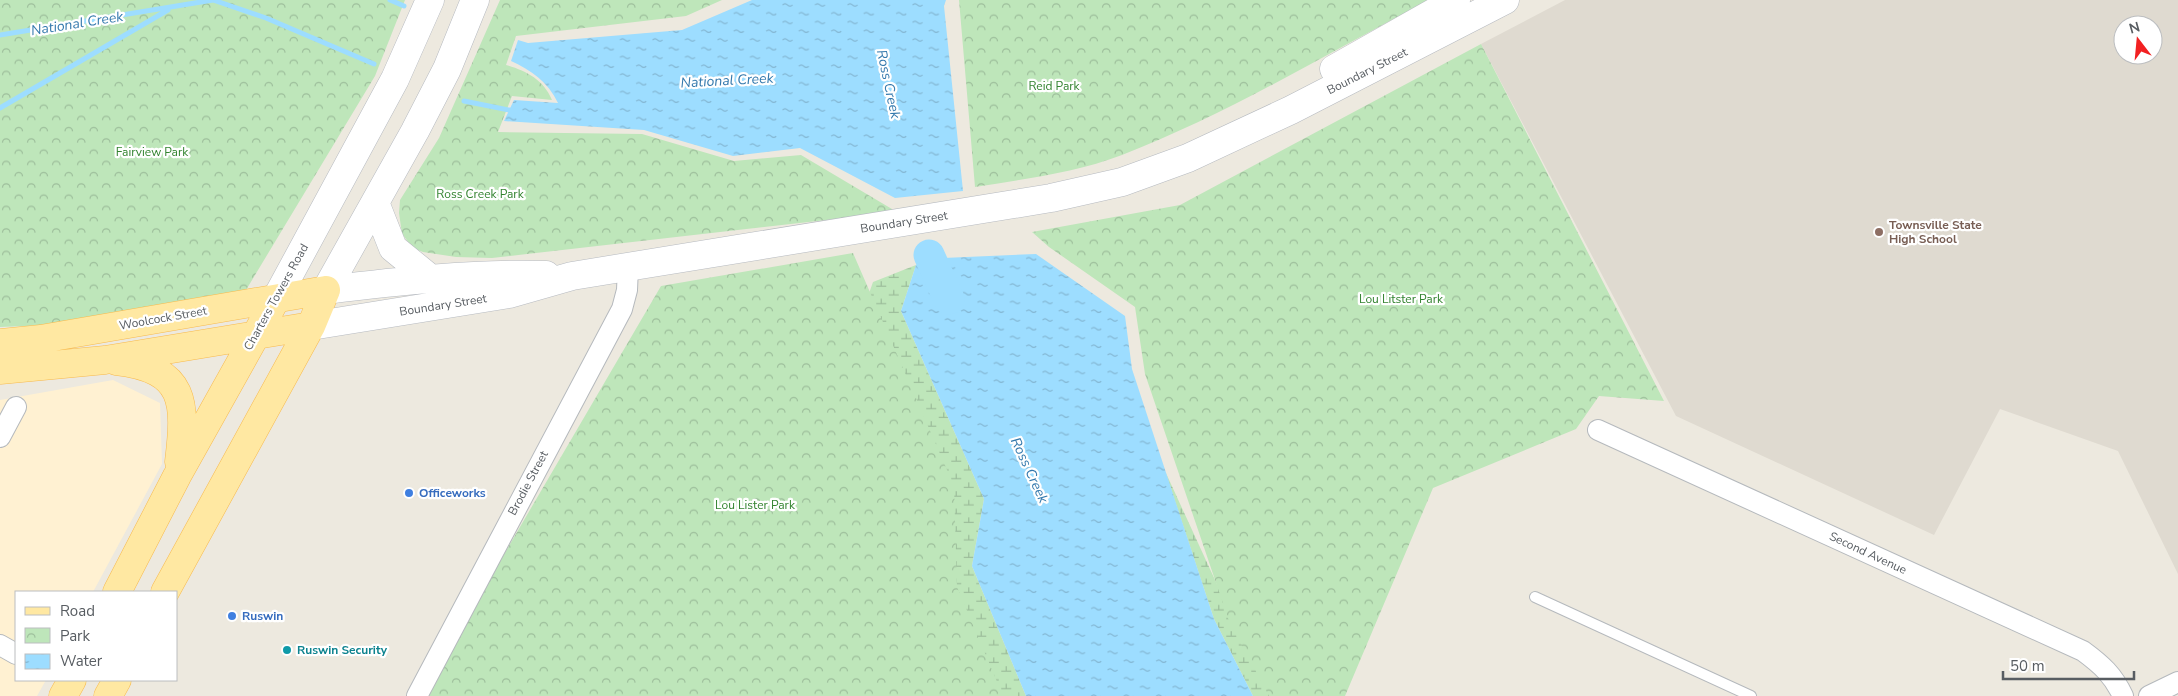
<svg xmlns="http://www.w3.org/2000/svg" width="2178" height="696" viewBox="0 0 2178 696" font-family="'Nunito Sans',sans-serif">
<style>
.commercial{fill:#fff1d2}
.education{fill:#dfdad0;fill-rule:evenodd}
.wetland{fill:url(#wetland-marsh)}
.park{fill:url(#park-crowns)}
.water{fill:url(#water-ripples)}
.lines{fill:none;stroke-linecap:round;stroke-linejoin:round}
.stream{stroke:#9dddff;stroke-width:5}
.river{stroke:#9dddff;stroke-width:31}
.service-casing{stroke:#b5b9bd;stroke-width:12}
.minor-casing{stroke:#b5b9bd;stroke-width:22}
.secondary-casing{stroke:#b6bac0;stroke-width:29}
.primary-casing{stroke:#f8ba4d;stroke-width:29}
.service{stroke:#fff;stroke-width:10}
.minor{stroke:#fff;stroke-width:20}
.secondary{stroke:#fff;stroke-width:28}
.primary{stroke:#ffe8a2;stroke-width:28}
.education-dot{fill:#8d6e63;stroke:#fff;stroke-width:2}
.shop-dot{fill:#3f7fe0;stroke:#fff;stroke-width:2}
.culture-dot{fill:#0f9aa8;stroke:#fff;stroke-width:2}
.labels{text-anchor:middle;stroke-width:4.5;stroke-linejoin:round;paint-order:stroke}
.street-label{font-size:12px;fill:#585d62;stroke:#fff}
.park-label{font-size:12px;fill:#32832f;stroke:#fff}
.education-label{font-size:12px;font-weight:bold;fill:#785e54;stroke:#fff;text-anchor:start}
.shop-label{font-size:12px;font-weight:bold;fill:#366cbe;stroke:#fff;text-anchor:start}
.culture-label{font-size:12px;font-weight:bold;fill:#0d838f;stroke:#fff;text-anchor:start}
.water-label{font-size:14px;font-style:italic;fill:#3479ad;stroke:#fff}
</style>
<defs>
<pattern id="wetland-marsh" width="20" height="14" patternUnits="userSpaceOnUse" patternTransform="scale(1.25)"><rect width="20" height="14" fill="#bee6ba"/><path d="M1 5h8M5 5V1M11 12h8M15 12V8" fill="none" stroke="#9dbe9b"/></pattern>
<pattern id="park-crowns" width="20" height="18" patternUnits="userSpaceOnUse" patternTransform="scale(1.25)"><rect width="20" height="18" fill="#bee6ba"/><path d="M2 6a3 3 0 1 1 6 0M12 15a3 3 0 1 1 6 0" fill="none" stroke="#9dbe9b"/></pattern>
<pattern id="water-ripples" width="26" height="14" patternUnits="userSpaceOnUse" patternTransform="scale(1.25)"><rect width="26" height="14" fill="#9dddff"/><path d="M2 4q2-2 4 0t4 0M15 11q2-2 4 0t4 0" fill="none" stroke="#83b6d2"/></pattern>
</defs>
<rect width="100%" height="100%" fill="#ede9df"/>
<path class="commercial" d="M113,380L160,403L162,464L93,592H16V680H46L37,696H0V400Z"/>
<path class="education" d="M1565,0H2178V574L2118,451L2000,409L1934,535L1676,416L1481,44ZM2123,25H2153V55H2123Z"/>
<path class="wetland" d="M916,265L901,311L984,499L972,566L1026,696H986L860,319L873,282Z
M1165,471L1232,617L1272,696H1253L1214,619Z"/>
<path class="park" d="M0,0H405L375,76L246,290L77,324L0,327Z
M500,0H722L686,16L516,36L506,65C526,71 543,79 552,100L512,96L498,132L642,134L734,161L801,155L897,212L492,258L456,257L423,252L413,248L402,234L399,213L400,200L439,138Z
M959,0H1429C1328,53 1228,114 1122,155C1075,173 1024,179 975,187Z
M1481,44L1664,401L1599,396L1576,429L1433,488L1345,696H1269L1229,621L1145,374L1135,307L1049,247L1032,232L1180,205Z
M853,253L954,486L957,587L1003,696H421L661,286Z"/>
<path class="water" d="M752,0H946L944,6L963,191L895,198L800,148L733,156L644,130L504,121L514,100L558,103C548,82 531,70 511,61L518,40L528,43L682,30Z
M1036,254L1125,316L1132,369L1214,619L1253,696H1026L972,566L984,499L901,311L916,265L943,258Z"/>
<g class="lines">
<path class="stream" d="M390,0L404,6
M0,35L213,0L266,18L374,64
M464,101L514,111
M0,108L168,10"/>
<path class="river" d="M929,255L949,299"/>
<g class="service-casing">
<path id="service" d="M1535,597L1751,696"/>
</g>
<g class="minor-casing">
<path id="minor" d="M1598,430L2083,651C2102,665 2113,675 2123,696
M0,437L16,407
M0,645L16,654
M417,696L622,309L627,290L628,267
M2149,696L2178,682"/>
</g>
<g class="secondary-casing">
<path id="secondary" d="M1334,69L1456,0
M376,205L393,248L431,279
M326,290L415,131L447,69L475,0
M326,290C399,281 472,273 546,275
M276,299L395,79L430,0
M311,326L509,294L572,276L1051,198L1122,182L1188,158L1291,110L1505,0"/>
</g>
<g class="primary-casing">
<path id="primary" d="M0,343L41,339L326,290
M116,361C187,369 186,403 179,462
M0,370L105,360L311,326
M117,592L177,476L276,299
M165,592L311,326L326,290
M63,696L72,680
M108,696L117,680"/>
</g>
<use href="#service" class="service"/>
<use href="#minor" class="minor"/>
<use href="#secondary" class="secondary"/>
<use href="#primary" class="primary"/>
</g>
<circle class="education-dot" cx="1879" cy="232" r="5"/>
<g class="shop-dot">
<circle cx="409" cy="493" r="5"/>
<circle cx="232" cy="616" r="5"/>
</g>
<circle class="culture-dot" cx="287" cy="650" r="5"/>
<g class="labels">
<g class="street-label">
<text transform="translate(1367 71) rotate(-27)" y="4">Boundary Street</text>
<text transform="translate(904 222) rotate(-9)" y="4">Boundary Street</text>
<text transform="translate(276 297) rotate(-61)" y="4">Charters Towers Road</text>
<text transform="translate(443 305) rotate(-9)" y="4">Boundary Street</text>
<text transform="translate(163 318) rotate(-10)" y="4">Woolcock Street</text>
<text transform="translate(528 483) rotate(-62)" y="4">Brodie Street</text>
<text transform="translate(1868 553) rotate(25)" y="4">Second Avenue</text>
</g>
<g class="park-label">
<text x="1054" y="90">Reid Park</text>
<text x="152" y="156">Fairview Park</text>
<text x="480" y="198">Ross Creek Park</text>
<text x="1401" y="303">Lou Litster Park</text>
<text x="755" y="509">Lou Lister Park</text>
</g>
<g class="education-label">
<text x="1889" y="229">Townsville State<tspan x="1889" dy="14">High School</tspan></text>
</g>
<g class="shop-label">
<text x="419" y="497">Officeworks</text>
<text x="242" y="620">Ruswin</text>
</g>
<g class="culture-label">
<text x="297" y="654">Ruswin Security</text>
</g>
<g class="water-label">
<text transform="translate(77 23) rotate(-9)" y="5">National Creek</text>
<text transform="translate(727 80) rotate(-3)" y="5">National Creek</text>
<text transform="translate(889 84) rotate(78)" y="5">Ross Creek</text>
<text transform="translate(1030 470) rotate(65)" y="5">Ross Creek</text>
</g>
</g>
<rect x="15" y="591" width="162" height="90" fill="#ffffff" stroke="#bcbec0"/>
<rect x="25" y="607" width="25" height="8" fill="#ffe8a2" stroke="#bcbec0"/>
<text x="60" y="616" font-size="15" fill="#585d62">Road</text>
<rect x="25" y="628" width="25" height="15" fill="url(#park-crowns)" stroke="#bcbec0"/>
<text x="60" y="641" font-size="15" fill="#585d62">Park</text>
<rect x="25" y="654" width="25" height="15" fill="url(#water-ripples)" stroke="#bcbec0"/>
<text x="60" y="666" font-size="15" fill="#585d62">Water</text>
<g transform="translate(2138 40) rotate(344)"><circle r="24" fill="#ffffff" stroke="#bcbec0"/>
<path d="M0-4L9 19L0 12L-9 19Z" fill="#f22122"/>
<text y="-8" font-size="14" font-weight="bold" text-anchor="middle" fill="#585d62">N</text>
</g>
<path d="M2003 671v8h131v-8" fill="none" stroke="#585d62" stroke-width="2.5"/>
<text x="2010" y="671" font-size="15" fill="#585d62" stroke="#ffffff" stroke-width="4" paint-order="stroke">50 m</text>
</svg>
